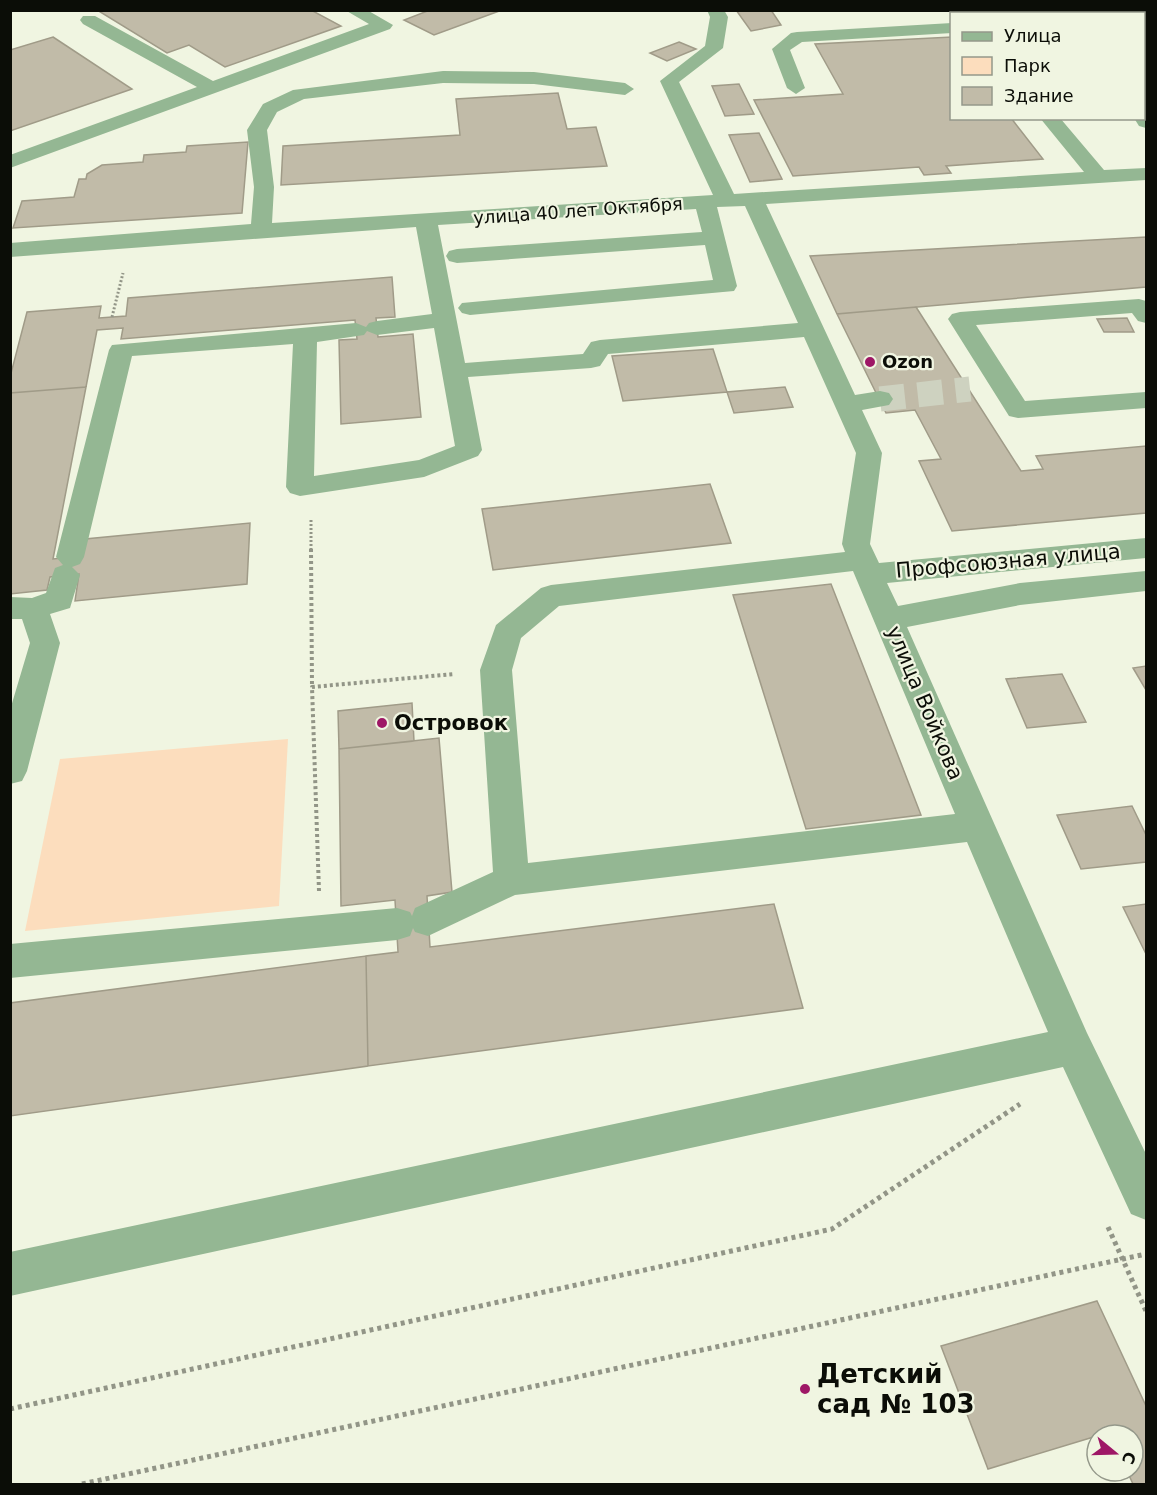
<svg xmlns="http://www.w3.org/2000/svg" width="1157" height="1495" viewBox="0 0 1157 1495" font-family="'DejaVu Sans',sans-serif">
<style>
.green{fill:#fcddbd}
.building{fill:#c1bba8;stroke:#a09b88;stroke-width:1.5}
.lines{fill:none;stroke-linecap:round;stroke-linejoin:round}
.minor-tunnel{stroke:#ced2c0;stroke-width:25;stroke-dasharray:25 13;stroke-linecap:butt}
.path-far2{stroke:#929587;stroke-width:3;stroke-dasharray:2 2;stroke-linecap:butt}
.path-far1{stroke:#929587;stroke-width:4;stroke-dasharray:3 3;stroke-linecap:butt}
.path{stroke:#929587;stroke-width:5;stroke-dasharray:4 4;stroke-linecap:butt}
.minor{fill:#94b793;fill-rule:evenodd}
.poi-dot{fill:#9e1766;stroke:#f0f5e1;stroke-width:2}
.labels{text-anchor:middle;stroke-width:4.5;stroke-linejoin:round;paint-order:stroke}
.far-street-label{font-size:18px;fill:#0b0d07;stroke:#f0f5e1}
.far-poi-label{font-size:18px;font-weight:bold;fill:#0b0d07;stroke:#f0f5e1;text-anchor:start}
.street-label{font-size:21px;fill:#0b0d07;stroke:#f0f5e1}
.poi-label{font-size:21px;font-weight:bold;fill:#0b0d07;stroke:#f0f5e1;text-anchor:start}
.near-poi-label{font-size:26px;font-weight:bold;fill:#0b0d07;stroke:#f0f5e1;text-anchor:start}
</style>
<rect width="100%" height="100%" fill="#f0f5e1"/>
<path class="green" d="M288,739L279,906L25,931L60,759Z"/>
<path class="building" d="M97,10H311L341,26L225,67L189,45L167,53Z
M430,10H502L434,35L404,20Z
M736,10H771L781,25L751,31Z
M1144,18H1146V68L1144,65Z
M53,37L132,89L10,131V50Z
M952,37V118H1011L1043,159L946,166L951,173L924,175L919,167L793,176L754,100L843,94L815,44Z
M679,42L696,49L667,61L650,53Z
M739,84L754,114L725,116L712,86Z
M558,93L567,129L596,127L607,166L281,185L283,146L460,135L456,99Z
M759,133L782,179L750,182L729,135Z
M248,142L242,213L13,228L22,201L74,197L79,179H86L87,174L102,165L143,162L144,155L186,152L187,146Z
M1146,237V287L837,314L810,256Z
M392,277L395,317L376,318L378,337L413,334L421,417L341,424L339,340L357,339L355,320L121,339L123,328L97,330L86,387L10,393V377L27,312L101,306L99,318L126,316L128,298Z
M916,307L1021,471L1043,469L1036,456L1146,446V513L952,531L919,461L941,459L915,410L886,413L837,314Z
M1127,318L1134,332H1104L1097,319Z
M713,349L727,392L623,401L612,356Z
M86,387L53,559L82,556L85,539L250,523L247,584L75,601L79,574L50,577L47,590L10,594V393Z
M785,387L793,407L734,413L727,392Z
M710,484L731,543L493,570L482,509Z
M831,584L897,753L921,815L806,829L733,595Z
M1146,666V690L1133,668Z
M1062,674L1086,722L1027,728L1006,679Z
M412,703L414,741L339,749L338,711Z
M439,738L452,892L427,896L430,947L774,904L803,1008L368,1066L366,956L398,952L395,900L341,906L339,749Z
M1132,806L1146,835V862L1081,869L1057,815Z
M1146,904V954L1123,907Z
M366,956L368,1066L10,1116V1003Z
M1097,1301L1146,1406V1484H1133L1127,1471H1133V1435H1111L1110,1432L988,1469L941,1346Z"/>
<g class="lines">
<path class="minor-tunnel" d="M880,399L970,389"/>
<path class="path-far2" d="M112,317L123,273
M311,520V551"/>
<path class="path-far1" d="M311,549L312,687
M319,891L312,687L454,674"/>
<path class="path" d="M1108,1227L1146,1311
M10,1409L832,1229L1020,1104
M82,1484L1146,1254"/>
<path class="minor" d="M345,10H367L393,25L390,29L10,168V155L197,87L83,24L80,20L83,16H95L213,81L369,24Z
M707,10H724L728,17L723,48L679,82L734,194L1084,172L1040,118H1060L1104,170L1146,168V180L766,204L855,395L880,391L889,393L893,399L889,405L862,410L882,453L870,544L879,563L1146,538V558L887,583L898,606L1020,583L1146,571V591L1020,605L907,627L1087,1033L1146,1154V1220L1131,1214L1063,1067L10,1296V1252L1048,1032L967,842L515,895L428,936L415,932L413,928L410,936L397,940L10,978V944L397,908L410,912L412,916L415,908L493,872L480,670L496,625L541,588L551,585L845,552L842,544L856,453L804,337L608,354L600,366L591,368L468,377L482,450L478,456L424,477L300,496L290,493L286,487L293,344L132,356L84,557L80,564L72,567L80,575L70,608L50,614L60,643L27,771L22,781L10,784V710L30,643L22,619H10V597L32,598L46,593L55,568L63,565L56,557L109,350L112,345L356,323L366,327L369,323L377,321L432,314L416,227L10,257V243L251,224L254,187L247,130L263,104L293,90L443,71L534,72L625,83L634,89L625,95L534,84L443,83L304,99L277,112L267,130L274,187L272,223L713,195L660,81L705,46L710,17ZM745,206L798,323L600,340L591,342L583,354L465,363L438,225L696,209L702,232L457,249L449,251L446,256L449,261L457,263L705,245L713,280L462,303L458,308L462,313L470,315L734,291L737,286L717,207ZM434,328L455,446L419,460L314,476L317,342L364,335L367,331L377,335ZM853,571L955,814L528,863L512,670L521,638L559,606Z
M952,23V33L802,42L790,50L805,88L796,94L787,88L772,49L791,33L797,32Z
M1144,112L1146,113V128L1139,126L1134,118H1144Z
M1139,299L1146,301V323L1138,321L1132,313L976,325L1025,401L1146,392V408L1018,418L1009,416L948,319L952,314L960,312Z"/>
</g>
<g class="poi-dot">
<circle cx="870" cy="362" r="6"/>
<circle cx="382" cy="723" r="6"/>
<circle cx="805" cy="1389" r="6"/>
</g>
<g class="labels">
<g class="far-street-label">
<text transform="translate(578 211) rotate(-4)" y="6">улица 40 лет Октября</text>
</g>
<g class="far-poi-label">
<text x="882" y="368">Ozon</text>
</g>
<g class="street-label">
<text transform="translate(1008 561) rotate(-5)" y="7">Профсоюзная улица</text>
<text transform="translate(925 703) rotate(67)" y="7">улица Войкова</text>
</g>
<g class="poi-label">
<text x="394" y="730">Островок</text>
</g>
<g class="near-poi-label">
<text x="817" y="1383">Детский<tspan x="817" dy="30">сад № 103</tspan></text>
</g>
</g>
<rect width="1157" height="1495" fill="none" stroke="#0b0d07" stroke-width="24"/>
<rect x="950" y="12" width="195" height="108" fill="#f0f5e1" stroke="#94988a" stroke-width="1.5"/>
<rect x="962" y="32" width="30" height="9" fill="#94b793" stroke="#94988a" stroke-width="1.5"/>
<text x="1004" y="42" font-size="18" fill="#0b0d07">Улица</text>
<rect x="962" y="57" width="30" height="18" fill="#fcddbd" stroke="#94988a" stroke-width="1.5"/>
<text x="1004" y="72" font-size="18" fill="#0b0d07">Парк</text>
<rect x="962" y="87" width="30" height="18" fill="#c1bba8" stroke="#94988a" stroke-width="1.5"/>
<text x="1004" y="102" font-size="18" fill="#0b0d07">Здание</text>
<g transform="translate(1115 1453) rotate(109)"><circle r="28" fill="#f0f5e1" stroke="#94988a" stroke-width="1.5"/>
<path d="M0-4.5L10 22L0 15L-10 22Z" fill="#9e1766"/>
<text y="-9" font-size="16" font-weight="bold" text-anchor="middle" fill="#0b0d07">С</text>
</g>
</svg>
